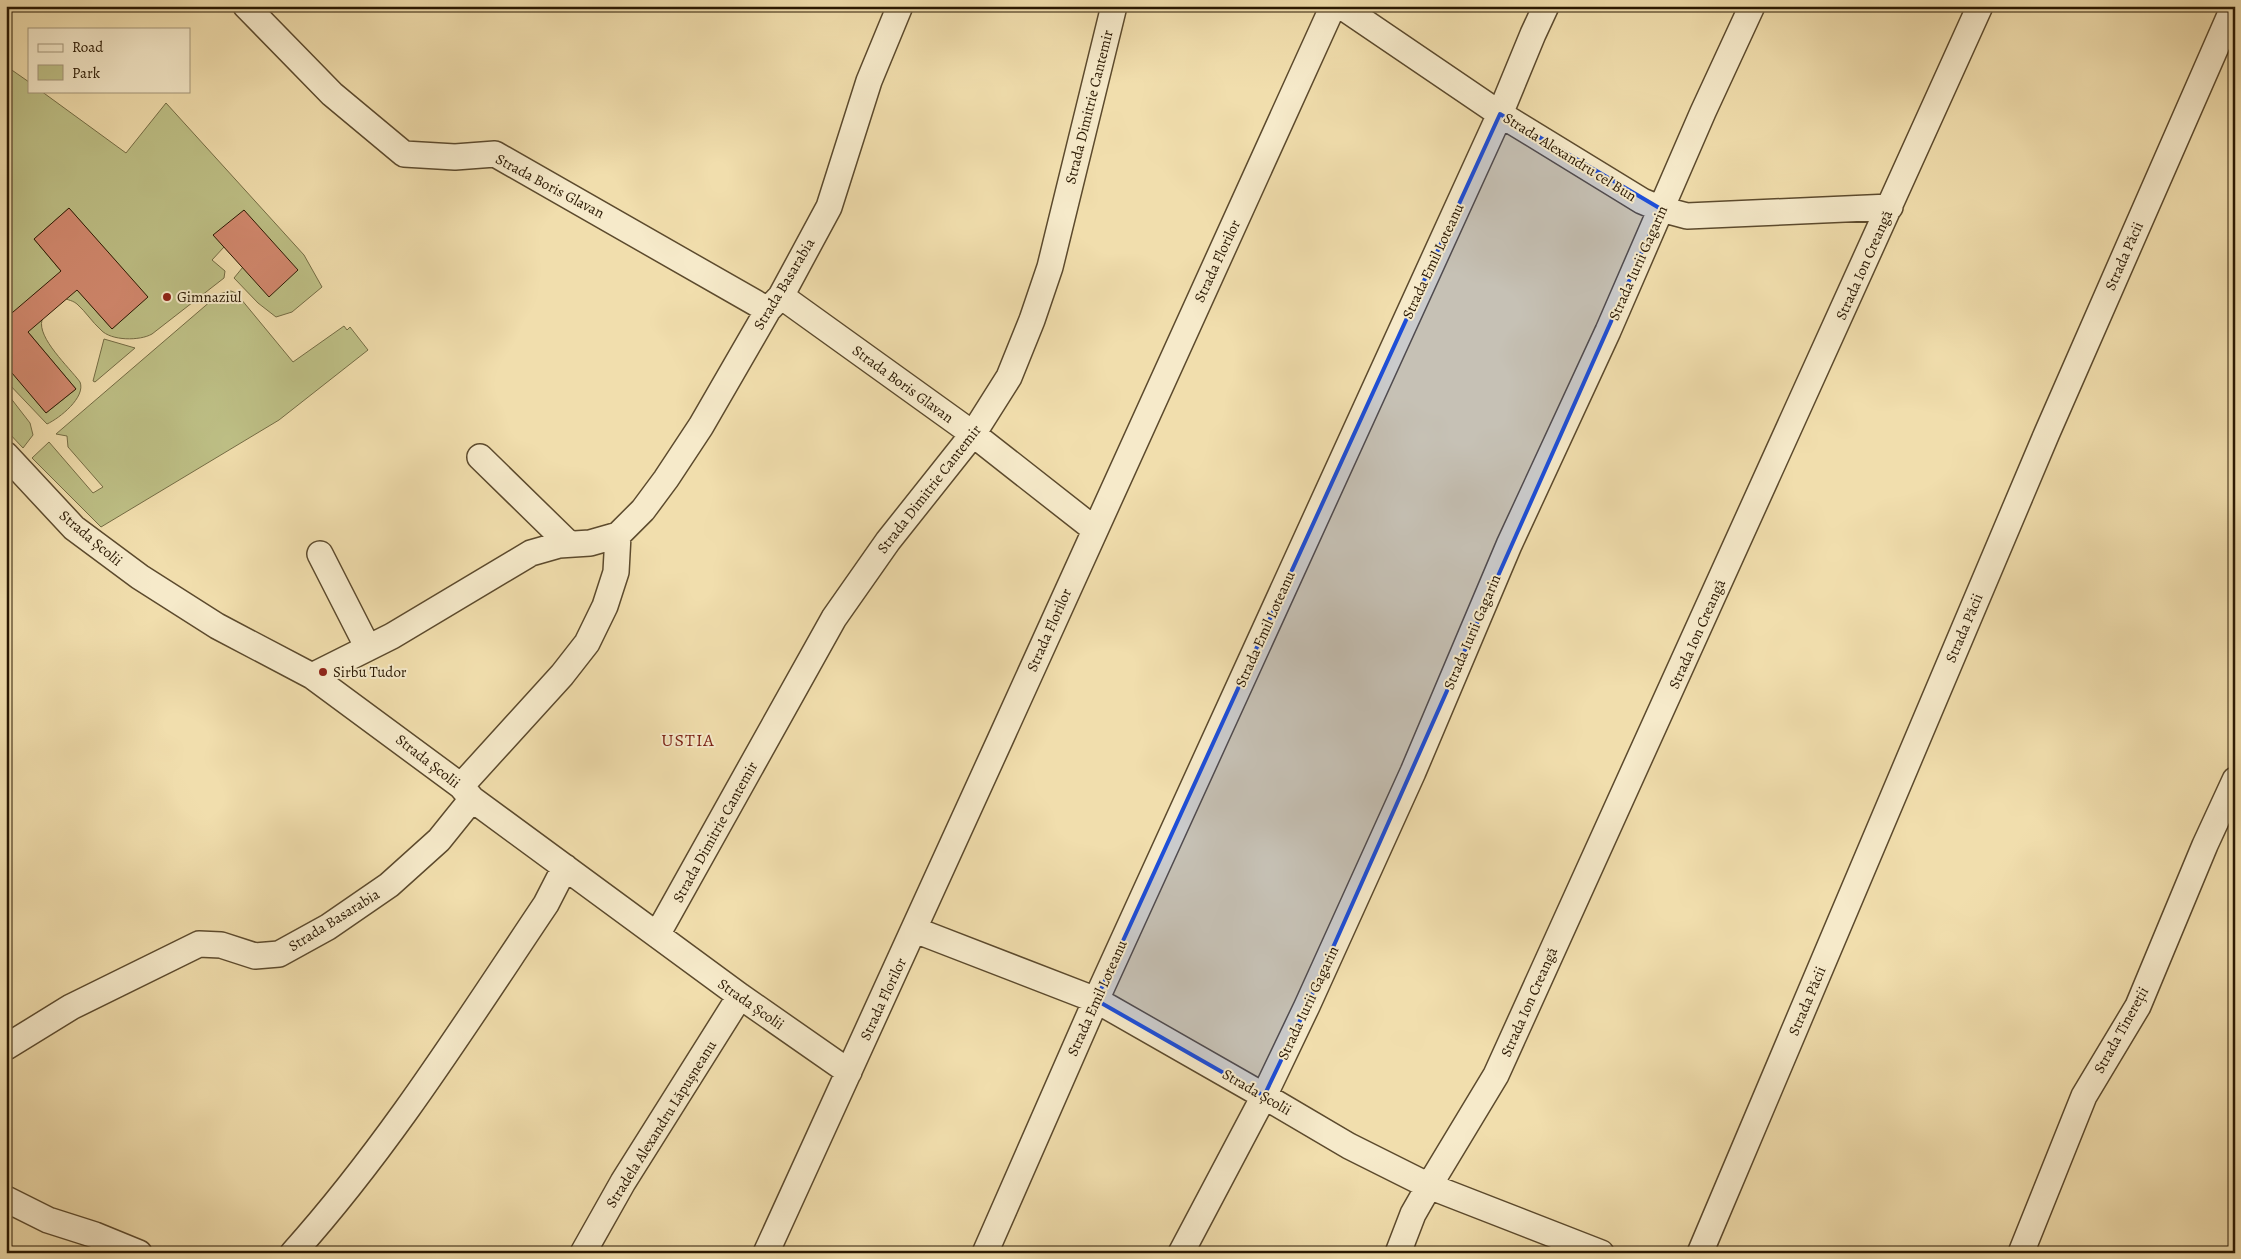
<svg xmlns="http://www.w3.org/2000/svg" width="2241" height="1259" viewBox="0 0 2241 1259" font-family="Alegreya,serif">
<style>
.green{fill:#bec086;stroke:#746c44}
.building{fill:#d3896f;stroke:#2a1802}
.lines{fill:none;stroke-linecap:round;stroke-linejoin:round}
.minor-casing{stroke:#5c4a2d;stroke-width:28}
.minor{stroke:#f6eaca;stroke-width:25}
.marked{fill:#1d4ed8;fill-opacity:0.2;stroke:#1d4ed8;stroke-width:4;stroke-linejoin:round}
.poi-dot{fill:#8f2418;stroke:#f6eaca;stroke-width:2}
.labels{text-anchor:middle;stroke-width:4;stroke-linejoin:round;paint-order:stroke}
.street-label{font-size:15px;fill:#2a1802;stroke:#f6eaca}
.poi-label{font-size:15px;fill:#2a1802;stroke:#f6eaca;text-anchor:start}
.quarter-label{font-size:18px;letter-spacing:1px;fill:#7a1f14;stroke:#f6eaca}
</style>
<rect width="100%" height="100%" fill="#f1dead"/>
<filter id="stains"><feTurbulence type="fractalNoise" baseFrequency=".004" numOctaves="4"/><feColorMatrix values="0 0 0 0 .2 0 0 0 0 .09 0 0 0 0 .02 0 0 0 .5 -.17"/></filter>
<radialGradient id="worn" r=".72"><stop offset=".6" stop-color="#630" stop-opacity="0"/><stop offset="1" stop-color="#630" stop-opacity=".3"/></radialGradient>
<path class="green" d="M6,66L29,82V91H41L126,153L166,103L304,255L322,287L292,312L276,317L258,303L234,278L243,267L224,247L212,260L225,271L224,278L152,334C140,341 111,341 101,330C92,322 86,312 77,304C71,299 66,301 61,295L73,285L112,329L147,297L69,208L34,239L65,276C43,283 28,298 15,317L6,307Z
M231,291L236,293L293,362L344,326L347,330L350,327L368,350L279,420L101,527L32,458L49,442L93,493L103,487L68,447L67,436L56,434L219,294Z
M37,314L42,320C37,338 69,367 80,382C86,397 60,418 47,424L6,381V376L11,371L46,413L76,389L23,326Z
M104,339L135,348L95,382L93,381Z
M6,392L30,423L33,435L23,448L6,430Z"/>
<path class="building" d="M69,208L148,297L112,329L77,290L28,332L76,389L46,413L6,366V318L61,271L34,239Z
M244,210L298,270L269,297L213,235Z"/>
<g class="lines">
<g class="minor-casing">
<path id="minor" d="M246,6L332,94L404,154L455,157L495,154L768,310
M1341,6L1500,114L1642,201L1661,209L1687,216L1890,207
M781,296L973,434L1094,529
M6,455L74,528L140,577L217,626L312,676L461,786L472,799L740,996L849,1072
M480,457L569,544
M320,554L368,648
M312,676L392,636L531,553L559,545L590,543L618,535L643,510L666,479L701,426L768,310L781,296L829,207L869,81L900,6
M461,786L562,675L587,643L605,606L616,572L618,535
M915,930L1096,1000L1264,1096L1349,1146L1429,1186L1601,1253
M657,935L834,618L888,541L973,434L1009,377L1032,320L1050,267L1114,6
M6,1047L71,1007L199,944L221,945L255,956L279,954L328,927L389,885L439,840L472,799
M6,1199L48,1220L95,1235L139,1253
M293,1253C389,1146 466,1023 546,904L565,867
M583,1253L623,1182L740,996
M766,1253C957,838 1143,422 1333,6
M985,1253L1096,1000L1500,114L1533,34L1546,6
M1181,1253L1264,1096L1307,1006L1413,772L1509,545L1608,331L1703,112L1752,6
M1398,1253L1413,1214L1429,1186L1496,1075L1980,6
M1700,1253L2047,433L2234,6
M2021,1253L2084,1096L2138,1006L2205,845L2235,780"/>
</g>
<use href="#minor" class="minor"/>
</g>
<path class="marked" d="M1500,114L1661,209L1307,1006L1264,1096L1096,1000Z"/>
<g class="poi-dot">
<circle cx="167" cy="297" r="5"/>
<circle cx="323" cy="672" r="5"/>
</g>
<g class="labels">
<g class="street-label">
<text transform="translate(1089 107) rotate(-76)" y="5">Strada Dimitrie Cantemir</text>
<text transform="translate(1570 157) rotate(32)" y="5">Strada Alexandru cel Bun</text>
<text transform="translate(550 186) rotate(28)" y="5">Strada Boris Glavan</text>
<text transform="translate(2124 256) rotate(-66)" y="5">Strada Păcii</text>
<text transform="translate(1217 261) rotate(-65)" y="5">Strada Florilor</text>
<text transform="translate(1433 261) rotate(-65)" y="5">Strada Emil Loteanu</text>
<text transform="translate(1638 263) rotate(-66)" y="5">Strada Iurii Gagarin</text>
<text transform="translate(1864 265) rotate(-66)" y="5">Strada Ion Creangă</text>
<text transform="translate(784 284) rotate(-59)" y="5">Strada Basarabia</text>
<text transform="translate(903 384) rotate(36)" y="5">Strada Boris Glavan</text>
<text transform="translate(929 489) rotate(-52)" y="5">Strada Dimitrie Cantemir</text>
<text transform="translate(91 538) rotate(40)" y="5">Strada Școlii</text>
<text transform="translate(1964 628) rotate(-67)" y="5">Strada Păcii</text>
<text transform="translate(1265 629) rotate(-66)" y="5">Strada Emil Loteanu</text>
<text transform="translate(1049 630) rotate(-66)" y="5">Strada Florilor</text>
<text transform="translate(1472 632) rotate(-67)" y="5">Strada Iurii Gagarin</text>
<text transform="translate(1697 634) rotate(-66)" y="5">Strada Ion Creangă</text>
<text transform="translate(428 761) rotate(38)" y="5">Strada Școlii</text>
<text transform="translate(715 832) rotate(-61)" y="5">Strada Dimitrie Cantemir</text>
<text transform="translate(334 920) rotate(-32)" y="5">Strada Basarabia</text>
<text transform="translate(1097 998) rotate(-66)" y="5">Strada Emil Loteanu</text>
<text transform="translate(883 999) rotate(-65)" y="5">Strada Florilor</text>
<text transform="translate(1807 1001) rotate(-67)" y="5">Strada Păcii</text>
<text transform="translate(1529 1002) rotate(-66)" y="5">Strada Ion Creangă</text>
<text transform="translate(1308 1003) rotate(-65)" y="5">Strada Iurii Gagarin</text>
<text transform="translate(751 1004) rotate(35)" y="5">Strada Școlii</text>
<text transform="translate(2121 1030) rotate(-61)" y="5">Strada Tinereții</text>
<text transform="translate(1257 1092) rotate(30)" y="5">Strada Școlii</text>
<text transform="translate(661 1124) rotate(-58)" y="5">Stradela Alexandru Lăpușneanu</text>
</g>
<g class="poi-label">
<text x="177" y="302">Gimnaziul</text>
<text x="333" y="677">Sirbu Tudor</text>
</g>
<g class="quarter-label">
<text x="688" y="746">USTIA</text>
</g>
</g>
<rect width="2241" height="1259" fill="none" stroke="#f1dead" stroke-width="25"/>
<rect x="8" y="8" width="2226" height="1244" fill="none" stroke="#2a1802" stroke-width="2.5"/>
<rect x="12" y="12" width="2216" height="1234" fill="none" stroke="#2a1802"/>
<rect x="28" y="28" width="162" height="65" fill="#f6eaca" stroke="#a4967a"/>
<rect x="38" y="44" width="25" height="8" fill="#f6eaca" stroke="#a4967a"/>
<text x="72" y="52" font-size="15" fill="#2a1802">Road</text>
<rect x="38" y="65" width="25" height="15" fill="#bec086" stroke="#a4967a"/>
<text x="72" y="78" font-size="15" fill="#2a1802">Park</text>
<rect width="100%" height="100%" filter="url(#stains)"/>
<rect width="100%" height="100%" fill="url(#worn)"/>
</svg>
